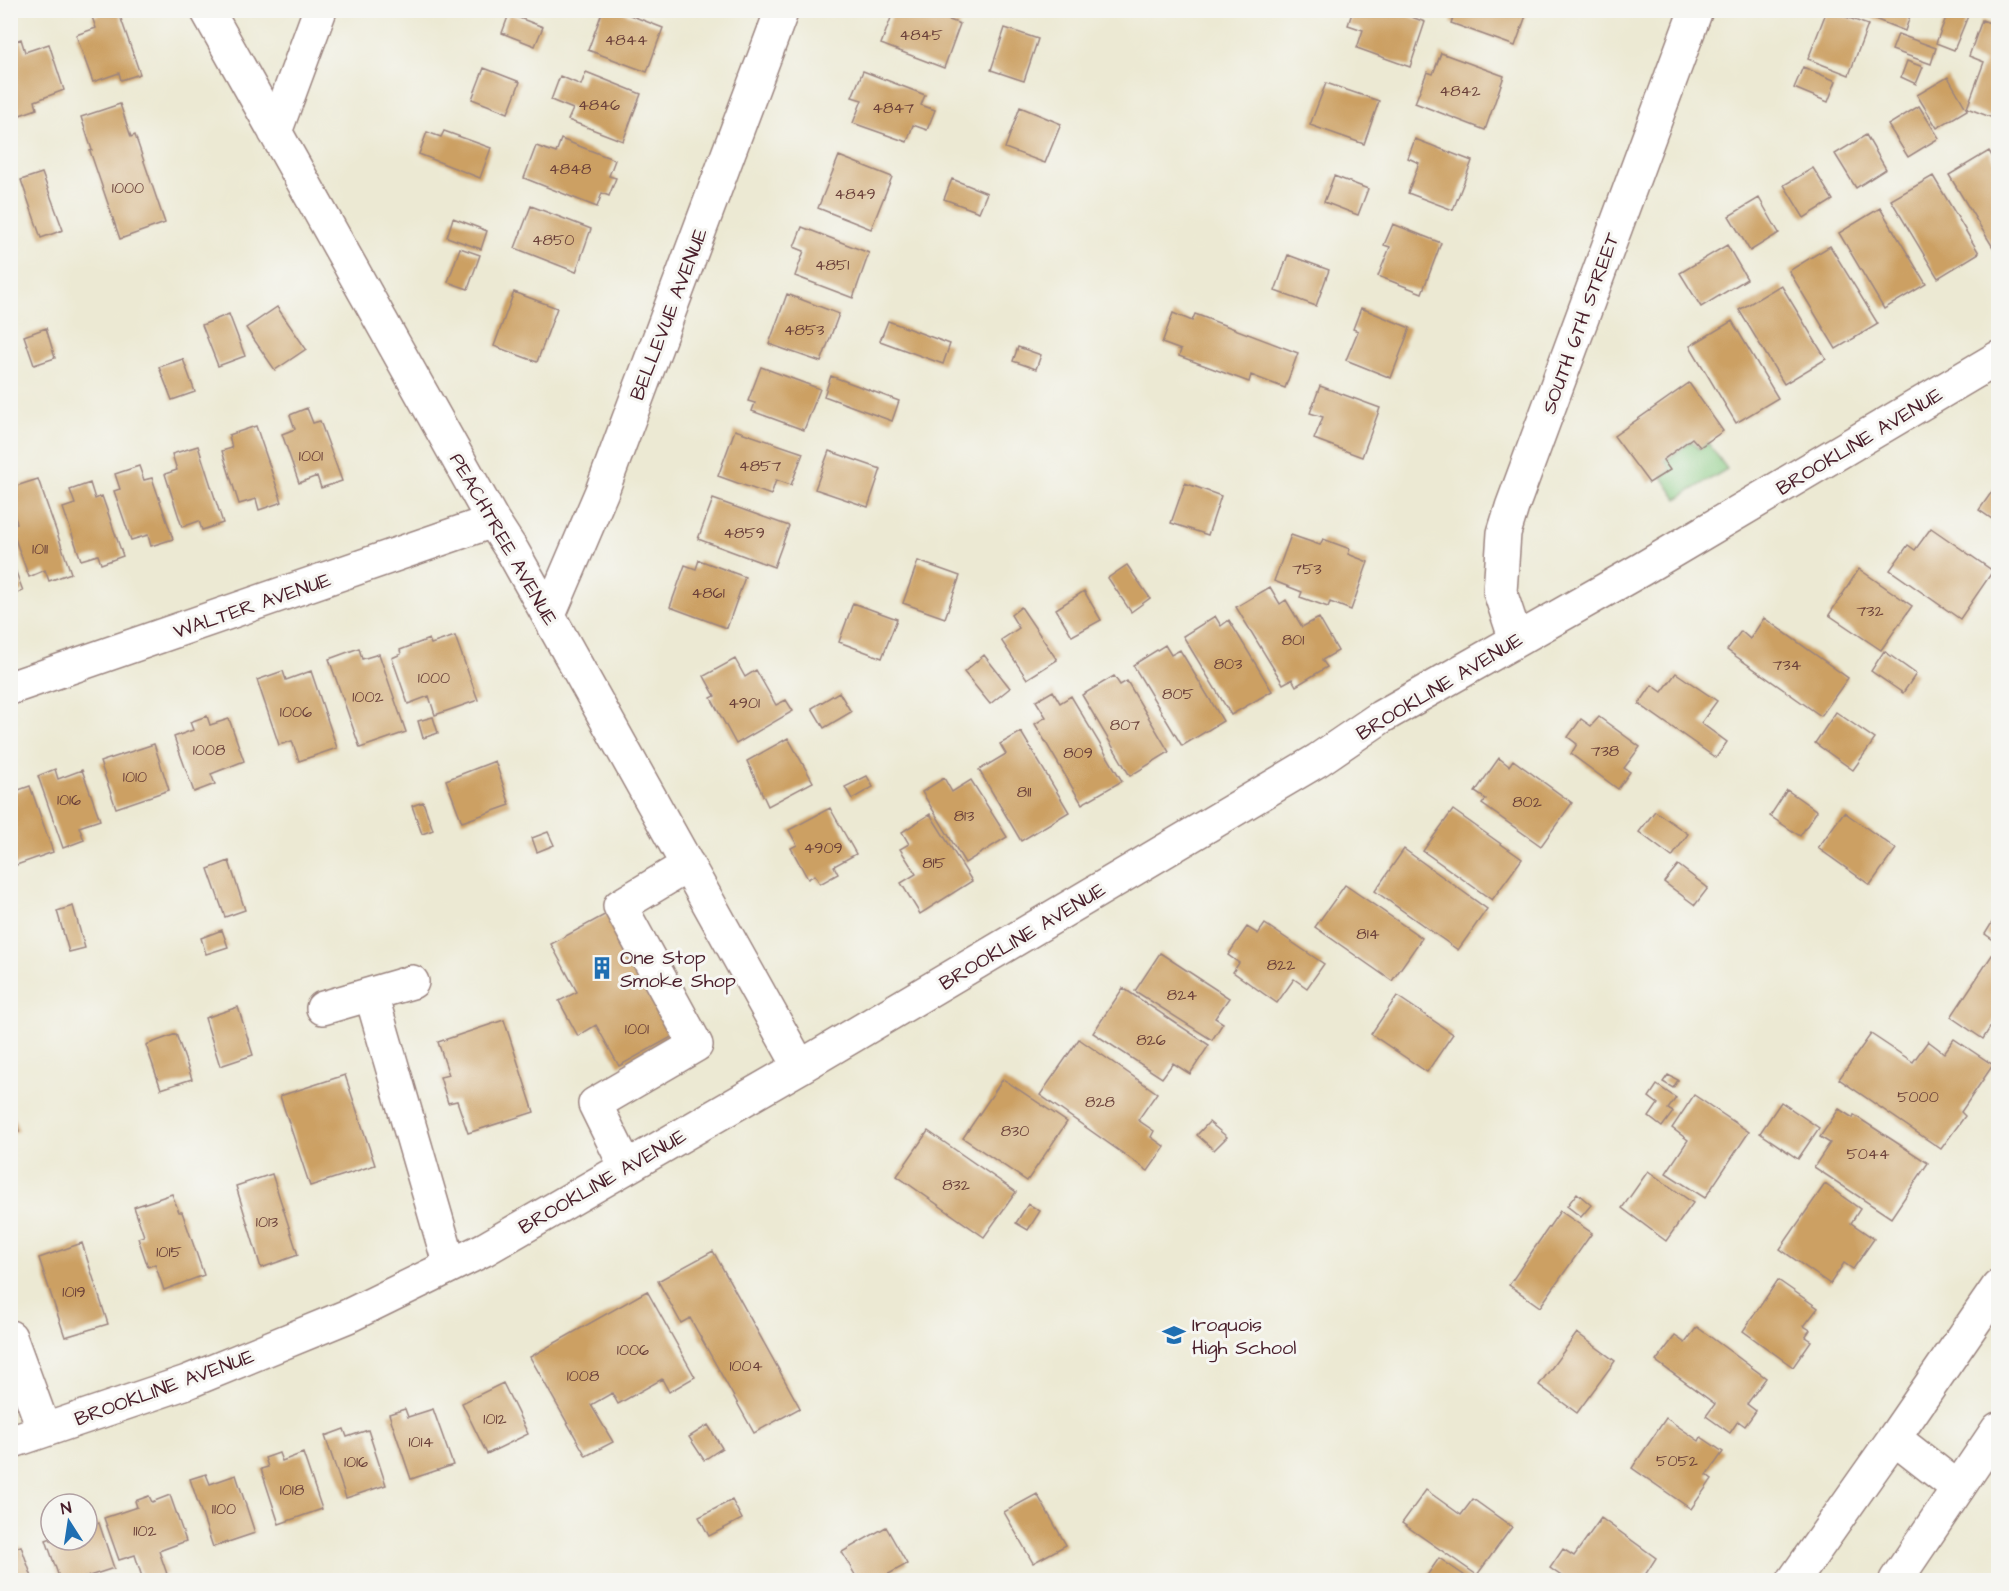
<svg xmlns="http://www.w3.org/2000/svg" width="2009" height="1591" viewBox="0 0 2009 1591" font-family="'Architects Daughter',sans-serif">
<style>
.green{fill:#88cb83;stroke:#697557;stroke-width:1.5}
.building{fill:#cca064}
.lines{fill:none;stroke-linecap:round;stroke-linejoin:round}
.minor-casing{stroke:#9b847f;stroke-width:36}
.major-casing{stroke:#9b847f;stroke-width:36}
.minor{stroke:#fff;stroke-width:33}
.major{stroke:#fff;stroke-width:33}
.labels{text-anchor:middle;stroke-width:6;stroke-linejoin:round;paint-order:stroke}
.number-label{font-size:16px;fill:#6a3f39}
.street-label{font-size:20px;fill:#4a1f2b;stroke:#f6f6f2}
.poi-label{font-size:20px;fill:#4a1f2b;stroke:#f6f6f2;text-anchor:start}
</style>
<rect width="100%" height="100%" fill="#f6f6f2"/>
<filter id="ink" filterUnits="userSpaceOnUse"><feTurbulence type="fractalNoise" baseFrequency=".0167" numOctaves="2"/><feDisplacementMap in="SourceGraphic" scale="12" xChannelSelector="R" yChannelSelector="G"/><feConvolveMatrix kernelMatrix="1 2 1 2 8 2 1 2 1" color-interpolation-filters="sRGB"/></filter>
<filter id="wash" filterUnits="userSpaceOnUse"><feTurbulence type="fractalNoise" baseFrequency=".008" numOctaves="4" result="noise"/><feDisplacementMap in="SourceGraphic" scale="24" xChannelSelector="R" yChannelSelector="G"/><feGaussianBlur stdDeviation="1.35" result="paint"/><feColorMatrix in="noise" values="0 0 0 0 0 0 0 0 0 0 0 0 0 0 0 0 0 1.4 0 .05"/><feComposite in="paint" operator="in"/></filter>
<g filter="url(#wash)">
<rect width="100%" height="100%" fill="#ece9d3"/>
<path class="green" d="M1692,441L1699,449L1708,443L1727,469L1677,499L1662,477L1671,470L1665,461Z"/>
<g id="blocks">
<path class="building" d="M111,10H118L140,74L121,80L119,73L93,82L76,35L96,28L92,17Z
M603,10H617L663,28L647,72L588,50Z
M894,10H923L960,24L944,68L881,44Z
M1353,10H1393L1425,22L1410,67L1357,48L1363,30L1348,25Z
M1456,10H1528L1515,46L1451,23Z
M1827,10L1868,25L1849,75L1808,59Z
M1852,10H1912L1905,31Z
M1949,10H1955L1968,16L1954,50L1936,43Z
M509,14L543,27L535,46L502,33Z
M1982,20L1998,26V120L1967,108L1984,62L1969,56Z
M1005,28L1038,39L1024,81L991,70Z
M1898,34L1936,48L1931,64L1892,50Z
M21,39L25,52L49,44L64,90L35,101L37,109L20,115L10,85V43Z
M1441,53L1504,76L1485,130L1415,103L1427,72L1433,74Z
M1907,61L1923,67L1916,84L1901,77Z
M1803,67L1836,81L1828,102L1794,88Z
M484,68L520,82L508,113L472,99Z
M863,71L925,95L921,105L935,110L927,130L913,125L907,142L853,123L862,100L852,97Z
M586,72L641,94L623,141L568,120L573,109L551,100L560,76L581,85Z
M1948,77L1967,110L1937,128L1917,95Z
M1326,83L1379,101L1364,144L1310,125Z
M120,104L131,137L135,135L165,223L120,239L90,151L92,150L81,117Z
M1919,106L1939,138L1908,157L1888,125Z
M1020,107L1061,124L1045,163L1005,148Z
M444,131L491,148L480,178L419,154L427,132L441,137Z
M1866,135L1886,169L1856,188L1835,154Z
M561,139L615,160L609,176L616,178L609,196L602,193L597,207L524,178L536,146L556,153Z
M1415,139L1472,161L1453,210L1408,193L1419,163L1408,158Z
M1989,151L1998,166V247L1994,249L1949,175Z
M839,156L892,177L871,229L818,208Z
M1813,168L1833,200L1804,218L1784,185Z
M42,173L63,230L41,238L21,180Z
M1334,176L1368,189L1358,215L1324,202Z
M1933,176L1979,253L1938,278L1891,200Z
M952,179L987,193L979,212L944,199Z
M1759,198L1779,233L1750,251L1729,216Z
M531,206L591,229L576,272L515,248Z
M1880,208L1926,284L1884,309L1839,233Z
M453,218L487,231L481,249L447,237Z
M1393,224L1441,243L1422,293L1378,276L1390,247L1384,245Z
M802,227L869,253L853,298L795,276L804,251L794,247Z
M1727,245L1747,279L1701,307L1680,273Z
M1830,246L1878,324L1836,349L1789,271Z
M460,248L480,255L468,289L448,282Z
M1288,255L1329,270L1316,306L1275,291Z
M10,280L16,296L10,298Z
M1781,285L1826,359L1784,384L1739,310Z
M514,292L557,308L537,362L494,346Z
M787,294L839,314L821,362L769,344Z
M277,307L306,349L275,370L246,328Z
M1361,308L1410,328L1391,378L1346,360L1358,331L1353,329Z
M1173,313L1192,321L1195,314L1298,353L1285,388L1251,375L1249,382L1179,356L1181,350L1162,343Z
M229,314L245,356L218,366L202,325Z
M888,321L950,344L943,364L880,341Z
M1732,321L1778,398L1736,423L1690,346Z
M46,328L55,358L34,365L24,336Z
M1018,347L1041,355L1036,369L1013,361Z
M183,359L195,392L172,400L159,367Z
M761,367L820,389L804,430L752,411L755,403L748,401Z
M831,376L899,401L892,421L824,396Z
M1689,383L1723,431L1700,447L1692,438L1663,460L1670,470L1649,483L1614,436Z
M1320,386L1380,408L1362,457L1314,439L1323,417L1310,413Z
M307,408L313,423L320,421L342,481L321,488L317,476L299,483L282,434L295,429L290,415Z
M256,426L282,502L259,510L256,499L239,504L222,451L232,448L229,435Z
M735,430L803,453L791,485L776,480L771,495L718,476Z
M198,446L223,523L202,530L199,521L182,527L165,474L177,470L172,454Z
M829,451L881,469L868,507L815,489Z
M139,466L144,480L152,478L173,539L151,546L148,535L131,540L114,491L120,489L115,474Z
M38,479L71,573L49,581L45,570L29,577L10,525L17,523L10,504V488Z
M90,483L95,499L102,496L123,556L101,564L98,555L81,560L63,508L75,504L70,490Z
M1185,483L1221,496L1208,535L1171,523Z
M1998,483V523L1979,510Z
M713,499L789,526L774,567L698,539Z
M1931,528L1993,571L1960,619L1890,570L1908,545L1915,550Z
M1291,535L1320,545L1323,539L1350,549L1348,554L1368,562L1351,610L1330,602L1328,607L1300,597L1302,592L1274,581Z
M10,556L23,591L10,595Z
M699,560L745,577L727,628L670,607L685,565L696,569Z
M918,561L960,576L945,618L903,603Z
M1127,565L1150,598L1131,612L1108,578Z
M1859,569L1912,606L1881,650L1829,615Z
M1270,587L1280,604L1286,600L1302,627L1319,618L1338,651L1322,660L1327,667L1296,686L1292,679L1283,684L1236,607Z
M1084,591L1101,620L1072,636L1056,609Z
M853,603L897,619L882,658L839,642Z
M1021,607L1057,660L1027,679L1001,640L1019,628L1011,615Z
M1215,616L1221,626L1229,620L1272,691L1231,715L1183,636Z
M1764,618L1848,678L1821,716L1727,650L1741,631L1750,639Z
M455,636L478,700L435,715L429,696L408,704L392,658L401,654L400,650L429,639L431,644Z
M1165,645L1171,655L1180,650L1223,721L1182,746L1133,665Z
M359,648L362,659L379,654L406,732L360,748L329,659Z
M1884,651L1916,674L1903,693L1871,671Z
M984,655L1010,688L990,704L964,672Z
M735,659L745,677L756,670L776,705L786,700L793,711L736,744L711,698L715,696L704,676Z
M283,671L286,680L311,671L337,748L299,761L292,741L279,745L257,680Z
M1676,673L1717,701L1701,723L1727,742L1716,758L1639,704L1652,685L1662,692Z
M1114,676L1120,685L1127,681L1169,752L1130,776L1082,695Z
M1053,691L1060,703L1071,696L1122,781L1082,804L1035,724L1046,717L1036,701Z
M839,692L851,712L824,728L812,708Z
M1836,712L1875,739L1853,770L1815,743Z
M207,716L210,725L229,719L244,761L211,774L215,784L194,792L174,737L193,730L190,722Z
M433,717L438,733L423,738L418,721Z
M1599,717L1640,747L1624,768L1630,772L1618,789L1571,754L1577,744L1568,737L1581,719L1591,726Z
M1021,732L1069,812L1021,841L979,770L1006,754L1000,744Z
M788,738L813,782L768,806L747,761Z
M154,744L169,790L116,808L100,762Z
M1499,758L1509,766L1513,760L1572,803L1541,846L1482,804L1486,799L1475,792Z
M495,761L510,805L462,822L446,780Z
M55,769L58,779L82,770L100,820L79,827L84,840L63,848L38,776Z
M867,776L873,787L852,799L845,787Z
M944,778L952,792L971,780L1007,837L965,863L922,792Z
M30,786L53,852L11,867L10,793Z
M1787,790L1817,811L1800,836L1770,816Z
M423,802L433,830L422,834L412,806Z
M830,808L856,854L834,866L838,874L820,884L815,875L808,879L791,848L797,845L789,830Z
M1453,810L1522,859L1492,900L1423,851Z
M1655,811L1688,834L1672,857L1639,832Z
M1844,812L1896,849L1870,885L1818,848Z
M930,814L972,881L920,914L901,883L916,874L900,849L909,844L902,832Z
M548,832L554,845L537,852L532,838Z
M1404,849L1487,909L1458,950L1375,891Z
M229,861L245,910L225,917L208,869Z
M1678,865L1708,888L1695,905L1664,882Z
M1345,885L1422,938L1392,981L1315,927Z
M73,906L85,948L69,952L57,911Z
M610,912L677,1034L619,1066L596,1025L578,1036L559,1001L577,992L551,944Z
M1998,913V943L1985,934Z
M1265,924L1324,964L1307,988L1294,979L1277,1003L1233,972L1239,963L1228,955L1247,927L1258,934Z
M222,930L228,947L206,954L201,938Z
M1998,946V1015L1983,1039L1951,1017Z
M1160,953L1229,998L1215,1018L1223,1023L1212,1040L1135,991Z
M1123,988L1209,1045L1190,1074L1173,1063L1162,1078L1093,1033Z
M1397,996L1453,1034L1427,1072L1371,1034Z
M238,1007L253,1055L220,1066L205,1018Z
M504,1020L534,1112L468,1133L457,1101L448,1103L440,1077L449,1075L438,1042Z
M176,1034L192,1079L161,1089L146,1045Z
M1871,1034L1913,1062L1928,1041L1944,1053L1954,1039L1993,1065L1961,1112L1965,1116L1941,1149L1839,1079Z
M1079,1039L1157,1093L1138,1120L1154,1131L1151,1137L1165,1147L1148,1171L1040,1095Z
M345,1075L375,1165L310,1186L280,1096Z
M1668,1075L1678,1080L1673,1088L1663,1082Z
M1003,1079L1067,1122L1027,1181L963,1138Z
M1657,1085L1676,1098L1668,1109L1673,1112L1662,1127L1649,1117L1658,1104L1649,1097Z
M1694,1095L1749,1132L1705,1198L1666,1173L1688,1140L1672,1128Z
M1781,1102L1819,1128L1798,1159L1760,1133Z
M10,1106L19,1131L10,1134Z
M1839,1109L1853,1118L1854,1115L1928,1163L1891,1218L1814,1167L1830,1143L1820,1137Z
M1209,1122L1227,1137L1214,1150L1197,1135Z
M928,1131L1016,1192L984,1237L897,1176Z
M1648,1171L1693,1203L1666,1241L1622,1208Z
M272,1174L298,1255L261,1268L236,1186Z
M1825,1184L1860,1209L1851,1223L1874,1239L1853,1269L1844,1263L1830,1284L1780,1249Z
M1577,1193L1591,1205L1581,1217L1567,1206Z
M172,1194L179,1212H182L204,1275L164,1290L155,1264L148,1267L138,1238L144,1236L134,1207Z
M1028,1204L1040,1211L1028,1230L1016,1223Z
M1560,1211L1592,1233L1540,1307L1509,1285Z
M82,1243L108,1324L65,1337L39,1258Z
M713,1251L800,1408L754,1433L690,1318L681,1323L658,1281Z
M1778,1280L1818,1308L1804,1326L1810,1330L1805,1337L1811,1341L1793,1367L1743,1331Z
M647,1291L695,1377L669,1392L662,1379L618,1404L612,1393L591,1405L613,1442L586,1456L530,1357Z
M1697,1327L1766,1378L1747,1404L1756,1411L1745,1426L1738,1421L1730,1433L1706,1416L1715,1404L1656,1361L1675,1336L1685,1343Z
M1577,1333L1615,1361L1577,1413L1539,1385Z
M503,1383L528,1434L487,1454L462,1403Z
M405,1409L408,1417L433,1409L453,1465L411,1479L389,1414Z
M1666,1418L1699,1441L1701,1437L1723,1452L1707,1475L1712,1479L1691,1509L1632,1468Z
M708,1425L722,1448L704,1460L689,1437Z
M344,1429L347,1437L368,1430L386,1485L346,1498L325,1436Z
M279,1453L282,1461L303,1453L322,1509L279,1524L261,1469L268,1467L265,1458Z
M206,1474L210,1484L236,1475L255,1533L213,1547L190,1479Z
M1426,1490L1461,1515L1473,1499L1512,1527L1477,1575L1402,1523Z
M1037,1494L1066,1545L1033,1563L1004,1512Z
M170,1495L186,1541L159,1551L167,1574L143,1580L135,1555L119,1560L104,1518L137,1507L135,1501L149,1496L152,1502Z
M732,1500L742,1519L709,1536L699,1517Z
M1601,1518L1656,1558L1645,1575L1649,1578L1648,1580H1567L1550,1568L1563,1549L1574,1556Z
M99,1523L114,1568L77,1580H60L46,1540L51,1538V1540H87V1527Z
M886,1527L907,1564L878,1580H858L842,1552Z
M21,1546L33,1580H10V1550Z
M1439,1558L1471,1580H1424Z"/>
</g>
</g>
<g filter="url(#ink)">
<use href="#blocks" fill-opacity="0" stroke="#9b847f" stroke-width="1.5"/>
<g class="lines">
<g class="minor-casing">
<path id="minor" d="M207,10L493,521L513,552L800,1067
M275,132L320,10
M549,615L602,491L782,10
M1516,640L1500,592L1504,533L1512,507L1696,10
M10,688L493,521
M371,994L412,982
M323,1008L371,994L450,1266
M626,1167L595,1104L696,1045L620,906L688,865
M10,1337L44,1430
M1894,1438L1998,1287
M10,1442L187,1382L348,1316L485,1249L800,1067L1318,760L1381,717L1642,569L1998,358
M1794,1580L1894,1438L1958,1488"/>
</g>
<g class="major-casing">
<path id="major" d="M1896,1580L1998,1429"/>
</g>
<use href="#minor" class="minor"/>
<use href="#major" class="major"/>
</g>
</g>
<defs>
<g id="building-bare" transform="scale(1.8)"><path d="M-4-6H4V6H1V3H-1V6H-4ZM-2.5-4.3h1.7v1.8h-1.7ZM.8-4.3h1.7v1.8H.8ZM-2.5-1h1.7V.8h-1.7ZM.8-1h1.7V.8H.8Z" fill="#1f6fb2" stroke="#f6f6f2" stroke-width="2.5" paint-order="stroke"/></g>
<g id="school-bare" transform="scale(1.8)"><path d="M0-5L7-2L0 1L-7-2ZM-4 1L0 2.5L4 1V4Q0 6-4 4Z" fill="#1f6fb2" stroke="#f6f6f2" stroke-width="2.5" paint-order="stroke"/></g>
</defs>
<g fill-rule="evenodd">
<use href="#building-bare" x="602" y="968"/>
<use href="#school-bare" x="1174" y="1335"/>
</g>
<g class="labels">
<g class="number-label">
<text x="921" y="40">4845</text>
<text x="626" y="45">4844</text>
<text x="1460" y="96">4842</text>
<text x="599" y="110">4846</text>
<text x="893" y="113">4847</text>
<text x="570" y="174">4848</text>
<text x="128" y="193">1000</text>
<text x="855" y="199">4849</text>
<text x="553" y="245">4850</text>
<text x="832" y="270">4851</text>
<text x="804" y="335">4853</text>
<text x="311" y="461">1001</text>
<text x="760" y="471">4857</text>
<text x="744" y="538">4859</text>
<text x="40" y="554">1011</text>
<text x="1307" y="574">753</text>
<text x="708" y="598">4861</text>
<text x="1870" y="616">732</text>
<text x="1293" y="645">801</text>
<text x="1228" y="669">803</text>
<text x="1787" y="670">734</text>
<text x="434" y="683">1000</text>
<text x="1178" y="699">805</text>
<text x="368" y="702">1002</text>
<text x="744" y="708">4901</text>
<text x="296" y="717">1006</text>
<text x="1125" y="730">807</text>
<text x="209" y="755">1008</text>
<text x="1605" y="756">738</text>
<text x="1078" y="758">809</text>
<text x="135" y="782">1010</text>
<text x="1024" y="797">811</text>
<text x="69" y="805">1016</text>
<text x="1527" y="807">802</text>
<text x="964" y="821">813</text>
<text x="823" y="853">4909</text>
<text x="934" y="868">815</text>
<text x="1368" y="939">814</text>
<text x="1281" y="970">822</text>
<text x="1182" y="1000">824</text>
<text x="637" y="1034">1001</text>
<text x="1151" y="1045">826</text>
<text x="1918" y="1102">5000</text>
<text x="1100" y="1107">828</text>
<text x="1015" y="1136">830</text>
<text x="1868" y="1159">5044</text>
<text x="956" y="1190">832</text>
<text x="267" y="1227">1013</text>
<text x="169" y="1257">1015</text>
<text x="74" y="1297">1019</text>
<text x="633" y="1355">1006</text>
<text x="746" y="1371">1004</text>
<text x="583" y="1381">1008</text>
<text x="495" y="1424">1012</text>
<text x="421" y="1447">1014</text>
<text x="1677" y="1466">5052</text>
<text x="356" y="1467">1016</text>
<text x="292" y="1495">1018</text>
<text x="224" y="1514">1100</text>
<text x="145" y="1536">1102</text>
</g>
<g class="street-label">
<text transform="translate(668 314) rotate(-69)" y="7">BELLEVUE AVENUE</text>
<text transform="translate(1580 323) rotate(-70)" y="7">SOUTH 6TH STREET</text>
<text transform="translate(1859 441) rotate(-31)" y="7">BROOKLINE AVENUE</text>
<text transform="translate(504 539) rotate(60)" y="7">PEACHTREE AVENUE</text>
<text transform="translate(252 605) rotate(-19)" y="7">WALTER AVENUE</text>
<text transform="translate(1439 686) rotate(-31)" y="7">BROOKLINE AVENUE</text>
<text transform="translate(1022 936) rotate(-31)" y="7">BROOKLINE AVENUE</text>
<text transform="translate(602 1181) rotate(-30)" y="7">BROOKLINE AVENUE</text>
<text transform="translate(164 1387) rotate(-20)" y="7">BROOKLINE AVENUE</text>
</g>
<g class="poi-label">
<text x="620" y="964">One Stop<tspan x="620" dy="23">Smoke Shop</tspan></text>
<text x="1192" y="1331">Iroquois<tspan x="1192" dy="23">High School</tspan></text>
</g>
</g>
<rect width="2009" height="1591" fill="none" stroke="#f6f6f2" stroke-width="36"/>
<g transform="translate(69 1522) rotate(348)"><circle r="28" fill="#f6f6f2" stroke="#b1a0a2" stroke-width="1.5"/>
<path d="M0-4.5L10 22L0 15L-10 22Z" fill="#1f6fb2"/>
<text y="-9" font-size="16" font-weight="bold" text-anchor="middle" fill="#4a1f2b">N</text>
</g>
</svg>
